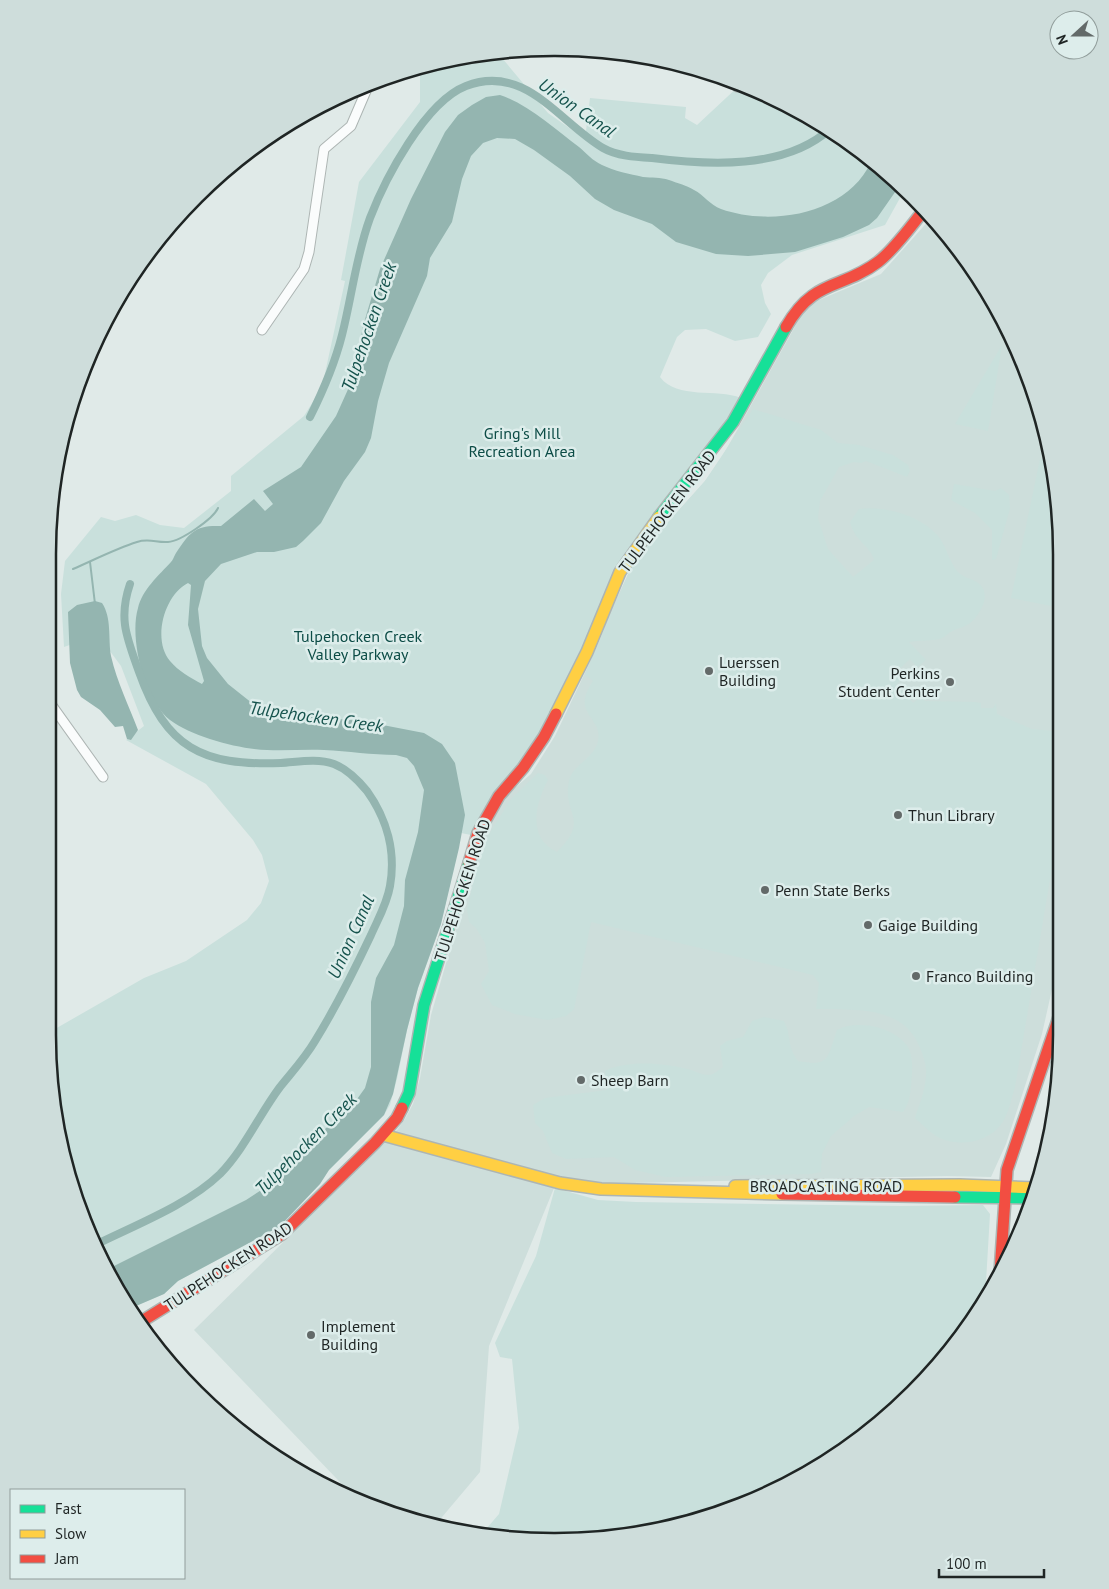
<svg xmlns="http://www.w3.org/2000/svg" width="1109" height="1589" viewBox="0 0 1109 1589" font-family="'PT Sans',sans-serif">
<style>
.built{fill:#cddedb}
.green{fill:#c9e0dc}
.water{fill:#94b5b0;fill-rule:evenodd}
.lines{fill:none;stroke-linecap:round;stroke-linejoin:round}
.stream{stroke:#94b5b0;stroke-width:2}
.canal{stroke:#94b5b0;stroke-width:8}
.street-casing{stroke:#adb5b3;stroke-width:11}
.fast-casing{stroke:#adb5b3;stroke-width:14}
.slow-casing{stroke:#adb5b3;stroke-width:14}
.jam-casing{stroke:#adb5b3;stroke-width:14}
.street{stroke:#fafcfc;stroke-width:9}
.fast{stroke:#16e098;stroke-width:11}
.slow{stroke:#ffcf43;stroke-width:11}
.jam{stroke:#f24e42;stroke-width:11}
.poi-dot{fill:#636a69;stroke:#ddedeb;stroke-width:2}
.labels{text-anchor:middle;stroke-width:5;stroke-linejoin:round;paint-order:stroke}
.park-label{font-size:16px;fill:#0c4c46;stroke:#ddedeb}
.street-label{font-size:16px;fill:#1f2524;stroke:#ddedeb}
.poi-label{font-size:16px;fill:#1f2524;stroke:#ddedeb;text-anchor:start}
.water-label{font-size:18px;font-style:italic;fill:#16534d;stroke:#ddedeb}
.rim{fill:none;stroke:#1f2524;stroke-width:2.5}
</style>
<rect width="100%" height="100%" fill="#e0eae8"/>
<path class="built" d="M931,218L976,273L1009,330L1052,456L1061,554V949L1042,1034L1006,1144L991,1177L947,1176L631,1183H594L559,1176L489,1346L480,1472L437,1523L360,1503L194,1330L397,1130L405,1119L413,1104L420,1078L431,1015L483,836L510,792L531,774L555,736L600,641L608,617L630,570L645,548L705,481L722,457L802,314L814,302L881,274Z"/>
<path class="green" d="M495,53L502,58L548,113L585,139L590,98L686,107L685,118L697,125L741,84L836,133L905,189L885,225L792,255L768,273L761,285L765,303L771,314L758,337L735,341L706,329L685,330L677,337L660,377C677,400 717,388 741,398L735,412L616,569L581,651L539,734L519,766L494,792L471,835L461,833L441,924L418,988L407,1030L397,1079L390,1105L384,1115L329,1170L320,1184L279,1227L178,1281L164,1294L129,1309L86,1229L65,1166L48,1033L144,978L186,961L247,920L261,903L269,881L262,855L253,840L206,784L126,740L144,726L121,666L98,635L64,647L61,594L65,561L101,517L115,521L136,515L160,525L184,528L231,491V476L304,416L322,387L345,281L341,280L359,182L420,102V68L456,57Z
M1002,345L988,431L955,424Z
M753,409L821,430L838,443L859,445L893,455L908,465L910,471L907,477L866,461L861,463L854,462L839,467L820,501L818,518L828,549L853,577L874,560C871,546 855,542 850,522L859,509C885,505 926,517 941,540C947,550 950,562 957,571C965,580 976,578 982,587C990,598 979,616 970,623C965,627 958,628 952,631C948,633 944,638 940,639C931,641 919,640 909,642L926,660L917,667L910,659L898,670L904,677L896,685L913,703L921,697L925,701L975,702L981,703V708H993L996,703L997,714L1032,729L1054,731L1053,734L1061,735V814L1015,1087C1011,1099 1009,1113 1002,1123C989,1143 956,1148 936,1136C929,1131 922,1124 915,1118C919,1105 925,1091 926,1077C927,1067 924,1057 920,1048C904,1005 854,1010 816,1009L819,983L813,975L591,922L574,1009L566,1016L548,1020L515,1014L492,1005L481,984L489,971L485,943L476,928L469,922L467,910L473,884L485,841L496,823L511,799L538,773L545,775L548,780C535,804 527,838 557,852C591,818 562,815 569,781C572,765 595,758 598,741C603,716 570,715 593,681L585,674L630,570L645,548L705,481Z
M1040,459L1052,461L1061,554V608L1011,598Z
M954,484L995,491L1001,488L1009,495L1010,508L996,559L992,560V530L975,513L951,500Z
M764,1017L784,1021C792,1037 786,1045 798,1061C831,1067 827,1058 837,1030C857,1019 895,1027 908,1047C914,1058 912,1074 911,1086C910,1096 909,1104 903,1112L869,1107L854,1116L831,1136L822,1154L821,1172L811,1174L666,1177L635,1170L614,1157L566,1159L552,1153L543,1131L535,1123L533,1105L545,1098L607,1090L605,1071C628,1060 662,1063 687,1069C696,1071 704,1077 713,1074C717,1072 720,1069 723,1067L720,1046L727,1041L743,1037L752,1021Z
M555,1188L598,1200L636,1202L901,1206L983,1205L990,1214L985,1299L976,1316L913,1393L836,1456L779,1489L653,1532L555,1541L489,1537L481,1535L499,1514L519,1428L512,1359L500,1357L495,1343L536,1256Z"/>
<path class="water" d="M500,95C528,104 555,129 579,147C586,153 593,161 602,165C614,171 630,174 643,177C652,178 660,177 669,180C677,183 686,185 694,190C704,195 710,205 721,209C772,227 847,214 871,162L900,185L877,218L869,225L843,237L795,252L748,256L716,254L676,242L652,224L614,210L595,199L570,176L534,150L515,139L497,138L483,143L471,156L462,179L452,222L430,258L427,276L389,363L378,401L371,438L365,452L344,481L321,523L303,541L296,547L274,552H257L221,564L205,581L198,609L202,646L207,658L228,684L257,707L291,715L362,721L424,733L442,744L455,763L465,815L459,848L441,924L418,988L407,1030L393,1094L384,1115L329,1170L320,1184L279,1227L178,1281L164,1294L129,1309L108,1269L246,1200L272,1183L284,1166L355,1102L365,1088L371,1067V1002L376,978L394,945L404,906L405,880L418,832L424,790L414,766L407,758L396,755C372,755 348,751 324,750C305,749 286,751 267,750C238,749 193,737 170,720C144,700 129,638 138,608C142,590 159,575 171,562C173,560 174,556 176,553C190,532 195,525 221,526L254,499L265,511L273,504L263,491L301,467L336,416L354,376L363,326L380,269L411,199L445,132L458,115L472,105L486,97ZM188,583L191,585L188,625L204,681L202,684C191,678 178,671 170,661C152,640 164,595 188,583Z
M95,601L102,603C112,618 108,638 111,656C117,682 129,706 138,730L131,740L127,739L123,726L115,727L100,710L81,697L77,690L70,663L68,612L77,605Z"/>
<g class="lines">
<path class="stream" d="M90,562L95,604
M73,569C94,560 115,549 137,542C149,538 157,543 168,542C181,541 213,519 218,508"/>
<path class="canal" d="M310,417C323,391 335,363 342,335C352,296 356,256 370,218C385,179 425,102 466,86C525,63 559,122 603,148C617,156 635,157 652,158C707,165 785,170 830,129
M95,1245C135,1225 188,1205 220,1174C245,1148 259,1115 280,1087C292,1072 305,1058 315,1041C336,1007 354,971 371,935C378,919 387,904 390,886C396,852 387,819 367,791C358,780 347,769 334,764C317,758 298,762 281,763C202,766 166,748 139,672C127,638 118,619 130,584"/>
<g class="street-casing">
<path id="street" d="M733,81L737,87
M262,330L304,269L309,252L324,149L351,126L369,84
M48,700L103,777"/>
</g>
<g class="fast-casing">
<path id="fast" d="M659,517L733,422L786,327
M402,1108L409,1093L424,1005L469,863
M955,1197L1032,1198"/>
</g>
<g class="slow-casing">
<path id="slow" d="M556,714L587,652L620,572L659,517
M383,1135L560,1183L601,1189L782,1194
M735,1186L960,1185L1035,1188"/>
</g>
<g class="jam-casing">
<path id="jam" d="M786,327C814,278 841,290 878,262C894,250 911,226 924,210
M469,863L478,833L499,796L523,768L544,737L556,714
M782,1194L955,1197
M1000,1272L1007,1170L1061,1011
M139,1323L282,1234L375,1143L397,1118L402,1108"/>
</g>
<use href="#street" class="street"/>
<use href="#fast" class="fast"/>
<use href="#slow" class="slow"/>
<use href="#jam" class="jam"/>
</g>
<g class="poi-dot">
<circle cx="709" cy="671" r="5"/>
<circle cx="950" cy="682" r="5"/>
<circle cx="898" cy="815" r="5"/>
<circle cx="765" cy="890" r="5"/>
<circle cx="868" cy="925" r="5"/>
<circle cx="916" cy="976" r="5"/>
<circle cx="581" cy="1080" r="5"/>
<circle cx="311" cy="1335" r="5"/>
</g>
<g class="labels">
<g class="park-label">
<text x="522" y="439">Gring's Mill<tspan x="522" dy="18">Recreation Area</tspan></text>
<text x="358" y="642">Tulpehocken Creek<tspan x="358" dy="18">Valley Parkway</tspan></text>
</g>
<g class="street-label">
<text transform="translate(667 511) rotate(-53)" y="6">TULPEHOCKEN ROAD</text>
<text transform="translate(462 890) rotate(-72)" y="6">TULPEHOCKEN ROAD</text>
<text x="826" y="1192">BROADCASTING ROAD</text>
<text transform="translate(228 1266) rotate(-33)" y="6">TULPEHOCKEN ROAD</text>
</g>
<g class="poi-label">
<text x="719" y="668">Luerssen<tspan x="719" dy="18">Building</tspan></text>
<text x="940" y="679" text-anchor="end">Perkins<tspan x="940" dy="18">Student Center</tspan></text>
<text x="908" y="821">Thun Library</text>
<text x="775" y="896">Penn State Berks</text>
<text x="878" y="931">Gaige Building</text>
<text x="926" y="982">Franco Building</text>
<text x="591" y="1086">Sheep Barn</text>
<text x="321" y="1332">Implement<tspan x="321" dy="18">Building</tspan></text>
</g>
<g class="water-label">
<text transform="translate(577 108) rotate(35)" y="6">Union Canal</text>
<text transform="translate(369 327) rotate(-71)" y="6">Tulpehocken Creek</text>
<text transform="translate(316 717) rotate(8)" y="6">Tulpehocken Creek</text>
<text transform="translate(351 937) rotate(-66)" y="6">Union Canal</text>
<text transform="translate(306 1144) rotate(-45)" y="6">Tulpehocken Creek</text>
</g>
</g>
<path d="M0 0H1109V1589H0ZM554 56H555A498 498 0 0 1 1053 554V1035A498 498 0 0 1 555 1533H554A498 498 0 0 1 56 1035V554A498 498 0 0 1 554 56Z" fill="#cedddb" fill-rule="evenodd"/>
<path class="rim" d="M554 56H555A498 498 0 0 1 1053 554V1035A498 498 0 0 1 555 1533H554A498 498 0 0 1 56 1035V554A498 498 0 0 1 554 56Z"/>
<rect x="10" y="1489" width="175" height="90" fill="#ddedeb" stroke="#919d9b"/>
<rect x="20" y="1505" width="25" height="8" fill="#16e098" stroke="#919d9b"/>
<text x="55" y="1514" font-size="15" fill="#1f2524">Fast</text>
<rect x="20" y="1530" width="25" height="8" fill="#ffcf43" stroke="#919d9b"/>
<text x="55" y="1539" font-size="15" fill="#1f2524">Slow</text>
<rect x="20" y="1555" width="25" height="8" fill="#f24e42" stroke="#919d9b"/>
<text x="55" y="1564" font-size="15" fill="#1f2524">Jam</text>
<g transform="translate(1074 35) rotate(249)"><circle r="24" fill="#ddedeb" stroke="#919d9b"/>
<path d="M0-4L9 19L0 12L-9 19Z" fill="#636a69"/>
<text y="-8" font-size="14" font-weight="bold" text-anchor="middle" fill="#1f2524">N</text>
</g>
<path d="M939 1569v8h105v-8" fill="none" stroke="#1f2524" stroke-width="2.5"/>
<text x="946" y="1569" font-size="15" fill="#1f2524" stroke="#ddedeb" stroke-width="4" paint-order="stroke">100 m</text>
</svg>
